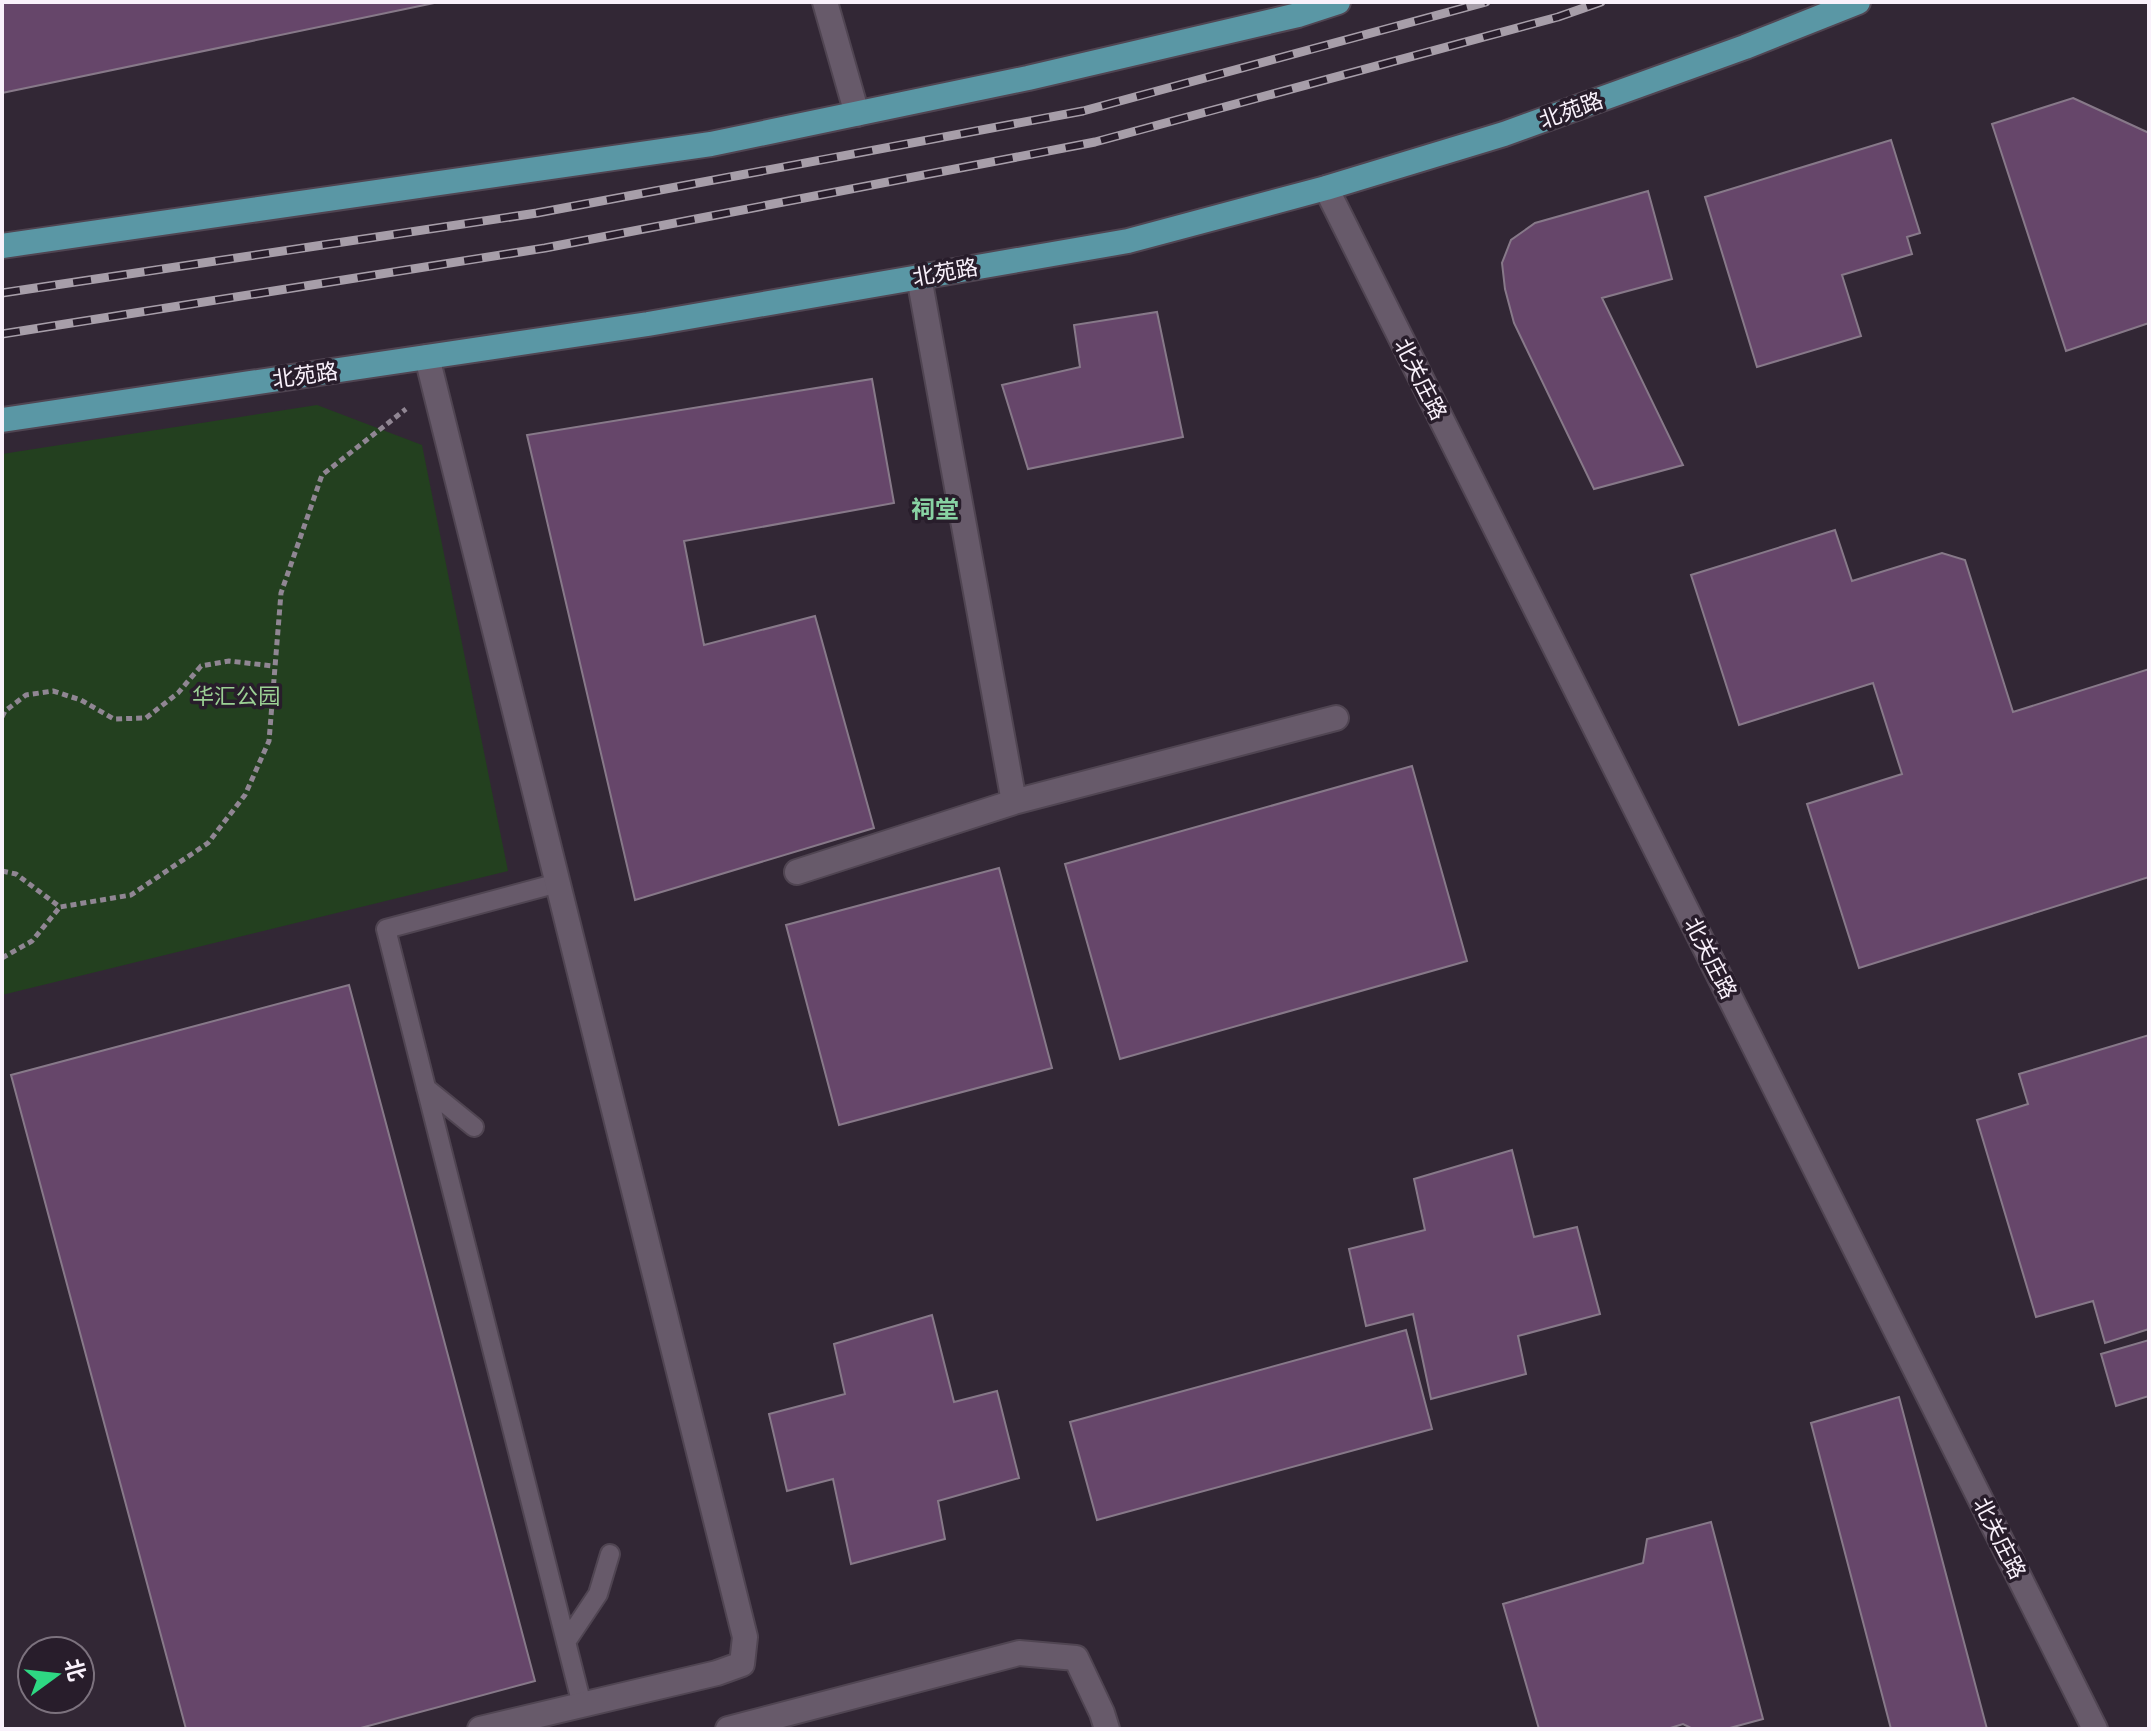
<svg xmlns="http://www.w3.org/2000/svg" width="2151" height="1731" viewBox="0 0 2151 1731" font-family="Poppins,'Noto Sans SC',sans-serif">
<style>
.green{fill:#23401f}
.building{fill:#66466a;stroke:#877989;stroke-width:2}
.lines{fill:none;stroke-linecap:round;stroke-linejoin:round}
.lane-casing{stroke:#504552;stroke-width:22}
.street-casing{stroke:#504552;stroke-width:28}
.secondary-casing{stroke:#504552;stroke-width:28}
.primary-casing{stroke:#504552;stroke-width:28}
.path{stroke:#908693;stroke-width:5;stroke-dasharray:6 4;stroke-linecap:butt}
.lane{stroke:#675a6a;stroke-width:18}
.street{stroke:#675a6a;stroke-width:24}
.secondary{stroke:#675a6a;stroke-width:24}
.primary{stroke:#5a97a5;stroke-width:24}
.rail-casing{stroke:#a79ea9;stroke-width:9}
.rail{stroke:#281d2b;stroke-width:6;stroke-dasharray:18;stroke-linecap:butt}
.labels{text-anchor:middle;stroke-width:7;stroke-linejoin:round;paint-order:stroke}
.street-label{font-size:22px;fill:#f9f1fb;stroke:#281d2b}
.park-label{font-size:22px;fill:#9bd094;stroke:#281d2b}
.neighbourhood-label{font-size:24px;font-weight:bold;fill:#88d2a3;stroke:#281d2b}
</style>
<rect width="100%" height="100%" fill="#322735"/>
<path class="green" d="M317,405L422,445L508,871L2,995V454Z"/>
<path class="building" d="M2,2H439L2,93Z
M2073,98L2149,133V323L2066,351L1992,124Z
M1891,140L1920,233L1907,237L1912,254L1842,275L1861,336L1757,367L1705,197Z
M1648,191L1672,279L1602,298L1683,465L1594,489L1514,323L1505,289L1502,263L1511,240L1535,223Z
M1157,312L1183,437L1028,469L1002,385L1080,367L1074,325Z
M872,379L894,503L684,541L704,645L815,616L874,828L635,900L527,435Z
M1835,530L1852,581L1942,553L1965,560L2013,712L2149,669V877L1859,968L1807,804L1902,774L1873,683L1739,725L1691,575Z
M1412,766L1467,961L1120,1059L1065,864Z
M999,868L1052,1068L839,1125L786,925Z
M349,985L535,1681L357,1729H186L11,1075Z
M2149,1035V1329L2105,1343L2093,1301L2036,1317L1977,1120L2028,1104L2019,1074Z
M1512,1150L1534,1237L1577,1227L1600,1314L1518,1336L1526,1374L1431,1399L1413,1314L1366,1326L1349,1249L1425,1230L1414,1179Z
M932,1315L954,1402L997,1391L1019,1478L938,1501L945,1539L851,1564L833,1479L787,1491L769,1414L845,1394L834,1344Z
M1406,1330L1432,1429L1097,1520L1070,1422Z
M2149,1340V1396L2116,1406L2101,1354Z
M1899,1397L1987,1729H1891L1811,1423Z
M1711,1522L1763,1719L1726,1729H1693L1683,1724L1667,1729H1539L1503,1604L1643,1563L1647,1539Z"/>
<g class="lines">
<g class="lane-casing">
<path id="lane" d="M558,883L386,929L582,1705
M426,1088L474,1127
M566,1642L598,1594L610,1554"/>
</g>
<g class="street-casing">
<path id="street" d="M825,2L857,114
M919,277L1014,802L1336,718
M427,357L745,1637L742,1664L717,1673L480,1729
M797,872L1014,802
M728,1729L1019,1653L1076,1658L1102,1713L1107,1729"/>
</g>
<g class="secondary-casing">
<path id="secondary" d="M1326,188L2095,1729"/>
</g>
<g class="primary-casing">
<path id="primary" d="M2,246L711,144L1028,78L1298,15L1338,2
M2,420L648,324L1128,241L1326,188L1504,134L1745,47L1858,2"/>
</g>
<path class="path" d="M2,717L5,711L26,695L53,691L81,700L114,719L146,718L178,693L201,666L229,661L273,666
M2,871L16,874L60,907L131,895L208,843L245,795L269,741L281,593L322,475L406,409
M2,958L32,941L60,907"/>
<use href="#lane" class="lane"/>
<use href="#street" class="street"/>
<use href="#secondary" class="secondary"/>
<use href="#primary" class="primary"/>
<g class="rail-casing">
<path id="rail" d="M2,293L537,213L1083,111L1486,2
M2,334L545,248L1095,142L1558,17L1601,2"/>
</g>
<use href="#rail" class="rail"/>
</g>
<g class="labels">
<g class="street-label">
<text transform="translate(1571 110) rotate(-20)" y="8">北苑路</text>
<text transform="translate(945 272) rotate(-10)" y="8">北苑路</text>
<text transform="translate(305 375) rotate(-8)" y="8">北苑路</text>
<text transform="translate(1421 379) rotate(63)" y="8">北关庄路</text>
<text transform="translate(1711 958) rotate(63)" y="8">北关庄路</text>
<text transform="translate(2000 1538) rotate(63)" y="8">北关庄路</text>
</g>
<g class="park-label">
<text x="236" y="704">华汇公园</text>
</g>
<g class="neighbourhood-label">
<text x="935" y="518">祠堂</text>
</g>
</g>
<rect width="2151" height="1731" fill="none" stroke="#f9f1fb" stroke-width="8"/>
<g transform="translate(56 1675) rotate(75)"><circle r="38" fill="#281d2b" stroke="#7c727e" stroke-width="2"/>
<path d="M0-6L14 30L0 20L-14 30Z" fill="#2ed883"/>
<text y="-12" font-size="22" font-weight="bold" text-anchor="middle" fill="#f9f1fb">北</text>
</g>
</svg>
